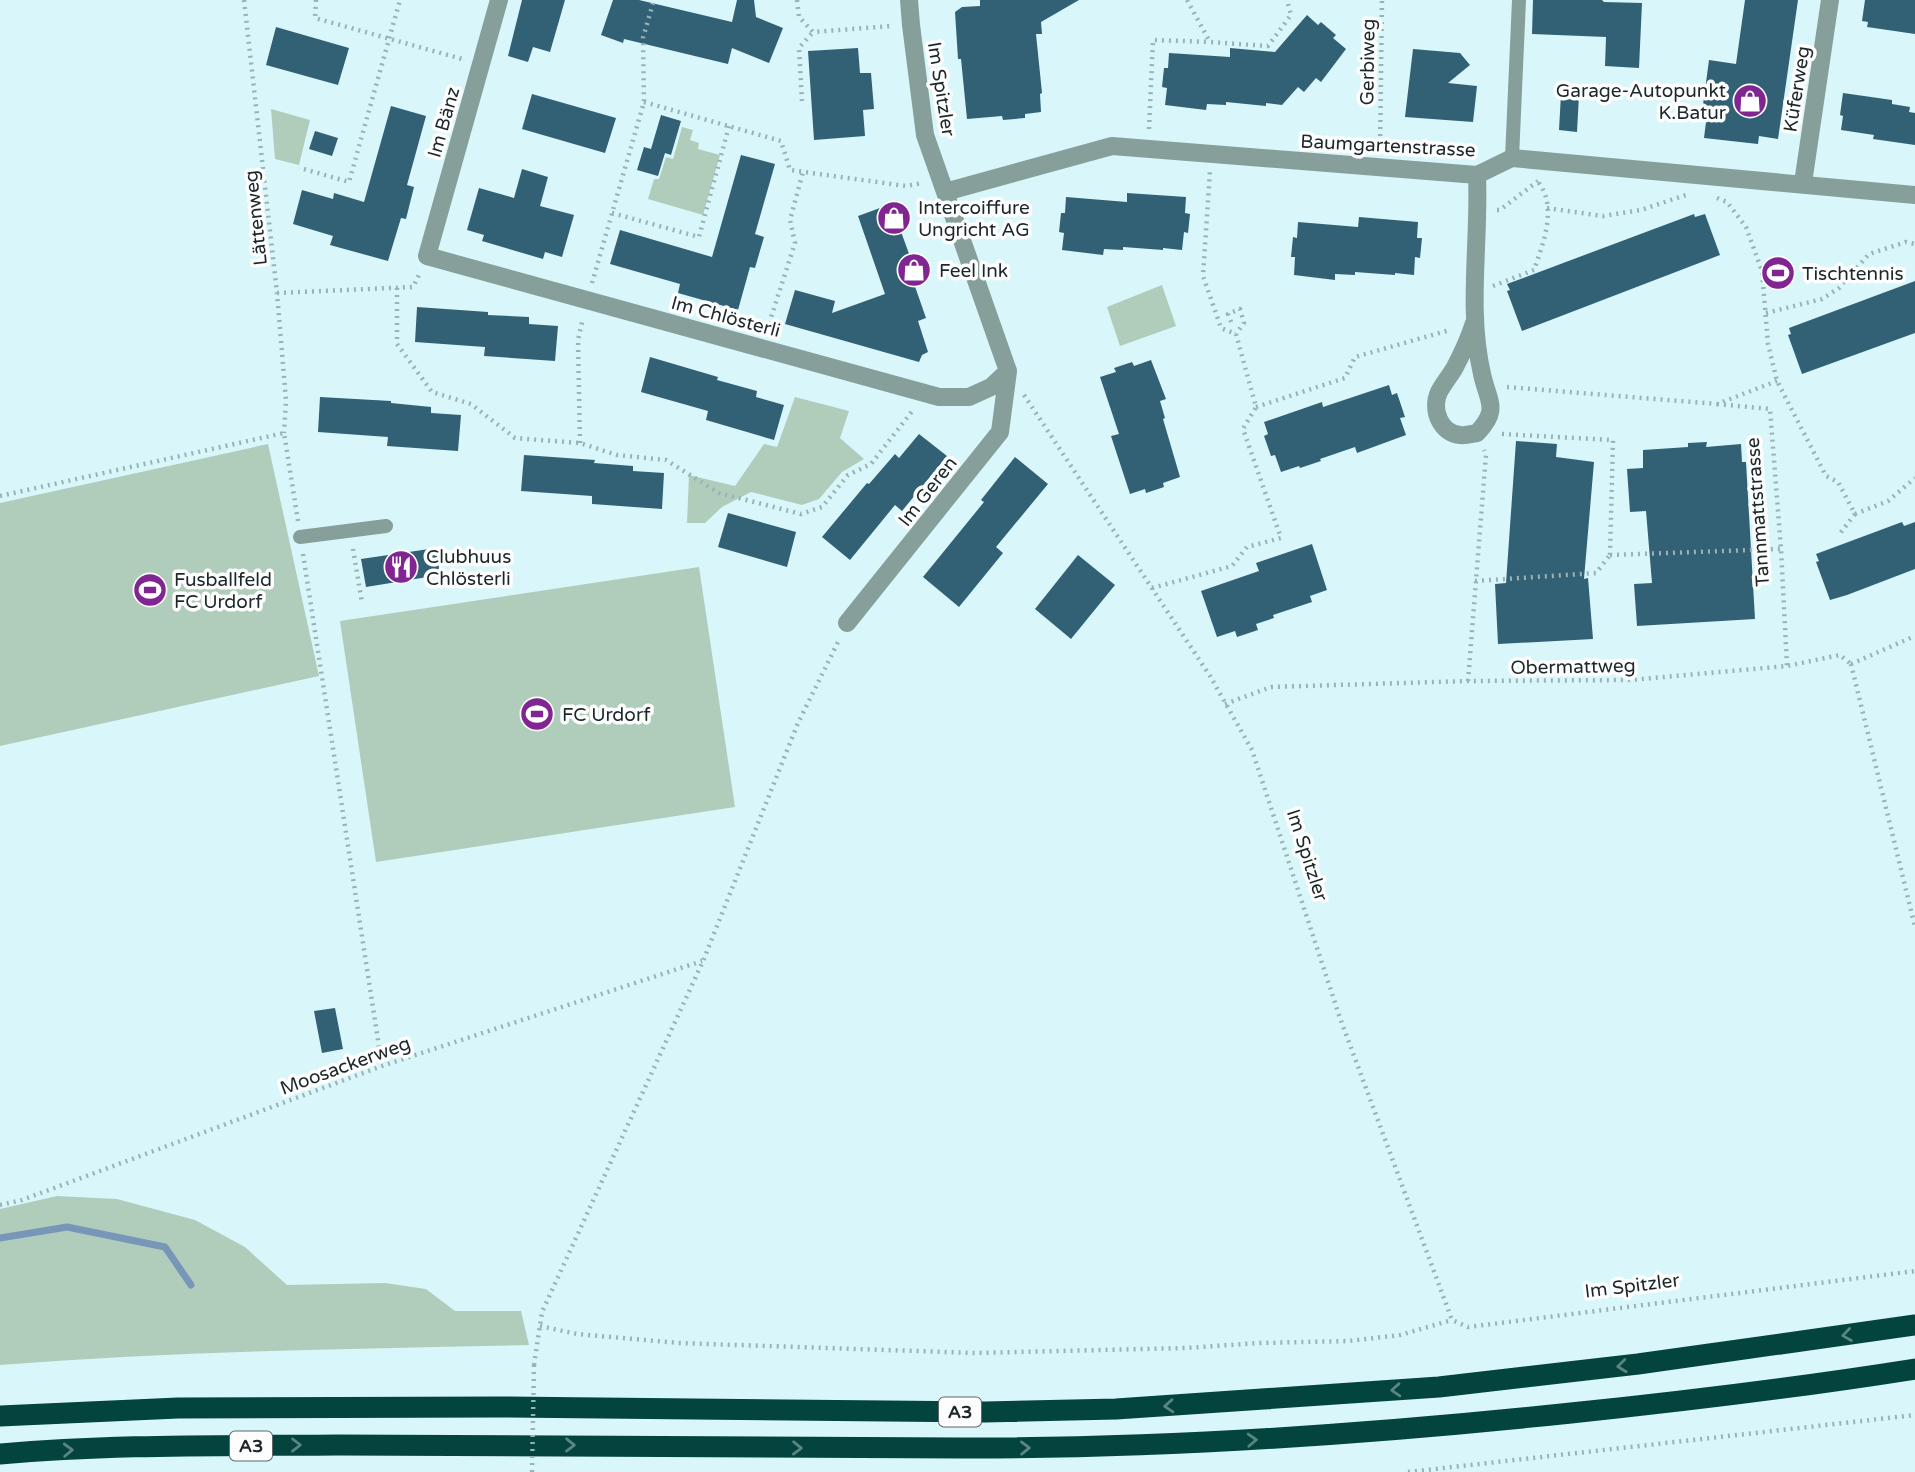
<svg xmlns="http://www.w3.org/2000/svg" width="1915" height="1472" viewBox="0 0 1915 1472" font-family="'Varela Round',sans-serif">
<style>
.green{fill:#b0cdbc}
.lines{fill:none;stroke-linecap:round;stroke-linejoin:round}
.stream{stroke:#7796b8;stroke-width:7}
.building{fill:#326176}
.path{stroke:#9ab2b5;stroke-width:4.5;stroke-dasharray:2 5;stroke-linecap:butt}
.lane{stroke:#879f9b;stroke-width:14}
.street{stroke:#879f9b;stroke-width:18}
.highway{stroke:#03453e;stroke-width:21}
.path-bridge{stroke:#9ab2b5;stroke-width:4.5;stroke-dasharray:2 5;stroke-linecap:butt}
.oneway{stroke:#5a8581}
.labels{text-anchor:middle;stroke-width:7;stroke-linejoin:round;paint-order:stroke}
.shield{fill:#fdfdfd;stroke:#606769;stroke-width:2}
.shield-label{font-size:18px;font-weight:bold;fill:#1c2729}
.street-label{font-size:19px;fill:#1c2729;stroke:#fdfdfd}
.poi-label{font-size:19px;fill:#1c2729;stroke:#fdfdfd;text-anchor:start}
</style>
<rect width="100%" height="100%" fill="#d9f7fa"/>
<path class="green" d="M271,109L310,120L299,165L275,159Z
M682,127L693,130L690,140L699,143L698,149L720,155L703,215L648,199L654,179H659L666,157L673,159Z
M1162,285L1176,326L1120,346L1107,307Z
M795,397L849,411L840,438L864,459L842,472L819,499L802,505L751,492L722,507L705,523H687L689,475L735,486L764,444L777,447Z
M268,444L319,676L0,746V503Z
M699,567L735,807L376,862L340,621Z
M57,1196L117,1199L195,1220L245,1247L287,1285L385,1283L426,1289L455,1311H521L529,1345C353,1349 176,1351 0,1365V1209Z"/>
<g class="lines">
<path class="stream" d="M0,1238L67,1227L165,1247L191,1285"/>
</g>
<path class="building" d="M522,0H565L550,52L533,47L528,62L508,56Z
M613,0H639L732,22L737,0H754L756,17L783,28L769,63L732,48L728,64L624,39L623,43L601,35Z
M980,0H1079L1041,22L1042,34H1036L1042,93L1040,94L1041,112L1025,114V118L1003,120L1002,116L967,119L961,59H958L955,12L962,7L980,6Z
M1533,0H1602L1604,2L1642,3L1639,68L1605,66L1606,37L1532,34Z
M1745,0H1798L1778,139L1759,136L1758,144L1704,138L1708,106L1703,105L1709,60L1736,64Z
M1865,0H1915V34L1867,27L1868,22L1862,21Z
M1307,15L1318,25L1321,22L1336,35L1333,38L1346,49L1321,82L1316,78L1304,92L1298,87L1282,105L1266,103V106L1226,102V105L1207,104L1206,110L1165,105L1167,88L1162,87L1164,68H1168L1169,53L1230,57V48L1275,52Z
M276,27L349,48L338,85L266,65Z
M858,48L860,73H871L874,109L863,110L865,136L814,140L808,51Z
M1413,49L1460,53L1470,65L1448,83L1477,86L1473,122L1405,117Z
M1843,93L1892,100V104L1910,107L1909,112L1915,113V145L1873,139L1874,135L1841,130L1843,116L1840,115Z
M532,94L616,118L605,153L522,129Z
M1561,94L1579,95L1577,132L1559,130Z
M391,106L426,116L407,185L414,187L406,219L401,218L388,261L330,245L333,236L293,224L302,190L333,199L334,193L364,202Z
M661,115L681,121L671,155L665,153L658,176L637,170L644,147L651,149Z
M315,131L338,138L332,156L309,149Z
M741,155L775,164L755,234L764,237L755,268L750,267L738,310L678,293L680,284L610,264L620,230L712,257Z
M522,169L548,177L540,206L574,215L562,257L545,252L543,259L482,241L484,235L467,230L479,188L514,198Z
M1127,193L1186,197L1185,213L1190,214L1188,233L1184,232L1182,250L1163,248V250L1123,247V250L1104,249L1103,255L1062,250L1064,233L1059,232L1061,213H1065L1066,197L1127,202Z
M891,204L916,273L911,275L926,318L918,321L928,352L922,355L919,362L785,324L795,290L835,301L832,313L885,294L858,216Z
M1694,214L1695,217L1705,214L1720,255L1522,331L1507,291L1510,290L1507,284Z
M1359,217L1418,222L1417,238H1422L1420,258L1415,257L1414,275L1395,273V275L1355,272V275L1335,274V280L1294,275L1295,257H1291L1293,237L1297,238L1298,222L1358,227Z
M1915,281V333L1802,374L1788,335L1791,334L1789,328Z
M417,307L488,312V315L529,317V324L558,326L555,361L484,356L485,347L415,342Z
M650,357L718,377L717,380L757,391L756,397L784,405L774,440L706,420L708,411L641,392Z
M1151,360L1166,399L1160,401L1165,418L1163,419L1180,477L1163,483L1164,487L1146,493L1145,489L1130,494L1111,436L1119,434L1100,377L1116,372L1114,368L1132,362L1134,366Z
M1389,385L1392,395L1397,393L1405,417L1400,418L1406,435L1357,453L1355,447L1320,459L1321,461L1300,468L1299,466L1281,472L1275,455L1271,456L1264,436L1268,434L1264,422L1322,402L1323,407Z
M320,397L391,401V403L431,407V413L461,415L458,451L387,446L388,437L318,432Z
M919,434L947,456L902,511L895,505L850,560L822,537L867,483L869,484L895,454L899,458Z
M1516,441L1557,444L1556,457L1594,462L1584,579L1588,578L1593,639L1498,644L1495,584L1506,583Z
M1707,442L1706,447L1741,444L1742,462H1746L1755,619L1637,626L1634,584L1652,583L1646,511L1630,512L1627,469L1643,468V450L1688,447V443Z
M524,455L595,460L594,463L633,466V471L664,473L662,509L592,504V496L521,491Z
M1015,457L1048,484L996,547L1003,553L959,607L923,577L984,502L981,500Z
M728,513L796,532L787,567L718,547Z
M1902,522L1904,526L1915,522V569L1847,595L1830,600L1816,562L1819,561L1816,554Z
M1312,544L1327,590L1310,596L1312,602L1273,615L1274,618L1256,624L1258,630L1237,637L1235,631L1217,637L1201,591L1259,571L1256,563Z
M436,548L440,575L366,587L361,559Z
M1078,555L1115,585L1071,639L1035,609Z
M335,1008L343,1049L322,1053L314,1011Z"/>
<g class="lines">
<path class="path" d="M244,0L277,293L286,400L284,433
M316,0L315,18L462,59
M797,0L799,17L813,32L892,26
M1187,0L1210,42L1268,46L1291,15L1287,0
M802,101L799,48L813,32
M644,102L781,141L790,170L906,186L922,183
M1149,129L1153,40L1210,42
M1380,150L1382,0
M304,169L349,182L400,0
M1717,198L1727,202L1746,227L1762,271L1768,344L1777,381L1826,476L1838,482L1855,514L1838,536
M1547,208L1603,216L1641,210L1686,195
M1497,210H1500L1538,181
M612,213L699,237L729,126
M592,283L644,102L643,38L653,3
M1493,286L1534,270C1543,244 1558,206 1538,182
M397,288V344L432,392L471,404L515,438L580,443L617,455L666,460L719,493L801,514L822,507L848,475L871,464L913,410
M277,293L413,287L420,273
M1766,313L1822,299L1839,288L1869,254L1906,242L1915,244
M1231,322L1228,314L1240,309L1244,323L1236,334
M767,330L795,243L790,220L803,172
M1507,387L1717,404L1777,381
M1024,395L1210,676L1252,750L1340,1018L1452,1320L1468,1327L1915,1271
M1717,404L1770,409L1781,549L1787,666
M1256,407L1345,378L1355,357L1450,330
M1502,434L1613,440L1610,555
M580,443L578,340L583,318
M0,496L284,433L298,521
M1855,514L1888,501L1915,478
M353,549L362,603
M303,554L382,1066
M1610,555L1781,549
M1475,581L1596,573L1610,555
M1152,588L1232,566L1247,547L1281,538L1243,429L1256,407L1236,334L1221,328L1203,276L1210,171
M1851,664L1915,927
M1851,664L1915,636
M1468,681L1486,455L1484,450
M1225,704L1271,687L1468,681L1630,680L1787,666L1840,655L1851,664
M0,1205L22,1200L382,1066L702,961
M540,1326L577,1334L679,1343L975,1353L1186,1348L1259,1343L1349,1341L1400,1335L1452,1320
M534,1365L542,1312L703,961L798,723L839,640
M1408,1472L1915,1415"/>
<path class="lane" d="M1512,158L1519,0
M300,537L386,526"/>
<path class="street" d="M499,0L427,256L939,397H969L991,387L1008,371
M1803,183L1830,0
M945,192L1112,146L1477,175L1512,158L1915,195
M1474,323C1469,339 1462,354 1454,369C1449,377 1443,384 1439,392C1431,409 1440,433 1460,435C1465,436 1471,434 1477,433C1500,409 1488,402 1482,374C1467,309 1480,241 1477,175
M847,623L1000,432L1008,371L925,135L911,25L909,0"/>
<path class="highway" d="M0,1416L178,1408L500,1407L985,1412L1116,1409L1439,1387L1638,1364L1915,1325
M0,1454C112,1444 225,1446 337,1445C550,1444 762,1449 974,1448C1174,1448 1372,1434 1571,1413C1686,1401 1801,1387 1915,1369"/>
<path class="path-bridge" d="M532,1472L534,1365"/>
</g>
<defs><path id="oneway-chevron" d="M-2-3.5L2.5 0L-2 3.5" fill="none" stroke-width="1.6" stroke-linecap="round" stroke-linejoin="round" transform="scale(1.75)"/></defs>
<g class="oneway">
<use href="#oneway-chevron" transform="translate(1847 1335) rotate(172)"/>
<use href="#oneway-chevron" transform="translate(1622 1366) rotate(174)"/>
<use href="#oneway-chevron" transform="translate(1396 1390) rotate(176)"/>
<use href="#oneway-chevron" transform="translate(1169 1406) rotate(176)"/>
<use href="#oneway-chevron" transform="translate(1252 1440) rotate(-3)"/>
<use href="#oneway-chevron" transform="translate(296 1445)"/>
<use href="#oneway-chevron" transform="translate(570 1445) rotate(1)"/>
<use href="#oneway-chevron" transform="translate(797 1448) rotate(1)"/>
<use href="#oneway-chevron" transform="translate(1025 1448) rotate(-1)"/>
<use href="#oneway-chevron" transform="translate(68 1450) rotate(-2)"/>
</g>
<defs>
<g id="shop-disc" transform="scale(1.75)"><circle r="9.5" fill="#802592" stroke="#fdfdfd"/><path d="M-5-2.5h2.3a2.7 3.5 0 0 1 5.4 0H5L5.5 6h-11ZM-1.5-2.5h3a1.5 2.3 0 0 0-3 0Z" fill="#fff"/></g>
<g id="stadium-disc" transform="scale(1.75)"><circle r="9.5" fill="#802592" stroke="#fdfdfd"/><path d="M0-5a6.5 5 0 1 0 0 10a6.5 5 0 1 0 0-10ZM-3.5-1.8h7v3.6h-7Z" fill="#fff"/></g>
<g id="restaurant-disc" transform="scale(1.75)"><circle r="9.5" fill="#802592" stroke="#fdfdfd"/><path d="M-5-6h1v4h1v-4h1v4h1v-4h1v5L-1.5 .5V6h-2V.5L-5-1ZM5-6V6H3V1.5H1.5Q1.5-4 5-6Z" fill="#fff"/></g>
</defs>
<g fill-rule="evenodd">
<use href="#shop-disc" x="1750" y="101"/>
<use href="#shop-disc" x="894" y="218"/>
<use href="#shop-disc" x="914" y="270"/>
<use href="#stadium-disc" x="1778" y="273"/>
<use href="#restaurant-disc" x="401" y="567"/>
<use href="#stadium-disc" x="150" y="590"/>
<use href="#stadium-disc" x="537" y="714"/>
</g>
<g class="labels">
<g class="shield">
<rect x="939" y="1397.5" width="42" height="29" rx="5"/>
<rect x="230" y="1431.5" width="42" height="29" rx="5"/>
</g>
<g class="shield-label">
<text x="960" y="1418">A3</text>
<text x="251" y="1452">A3</text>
</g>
<g class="street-label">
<text transform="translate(1367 62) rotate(-89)" y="7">Gerbiweg</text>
<text transform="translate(942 89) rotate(81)" y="7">Im Spitzler</text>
<text transform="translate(1796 89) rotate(-81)" y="7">Küferweg</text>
<text transform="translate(443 122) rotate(-74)" y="7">Im Bänz</text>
<text transform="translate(1388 145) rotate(3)" y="7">Baumgartenstrasse</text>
<text transform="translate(255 218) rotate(-96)" y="7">Lättenweg</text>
<text transform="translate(726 316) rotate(15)" y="7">Im Chlösterli</text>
<text transform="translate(927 491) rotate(-52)" y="7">Im Geren</text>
<text transform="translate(1757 512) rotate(-94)" y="7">Tannmattstrasse</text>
<text transform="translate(1573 666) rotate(-1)" y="7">Obermattweg</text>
<text transform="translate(1308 855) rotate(72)" y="7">Im Spitzler</text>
<text transform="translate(345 1065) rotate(-20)" y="7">Moosackerweg</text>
<text transform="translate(1632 1285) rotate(-7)" y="7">Im Spitzler</text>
</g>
<g class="poi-label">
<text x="1726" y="97" text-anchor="end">Garage-Autopunkt<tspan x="1726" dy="22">K.Batur</tspan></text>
<text x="918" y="214">Intercoiffure<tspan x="918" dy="22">Ungricht AG</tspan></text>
<text x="939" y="277">Feel Ink</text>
<text x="1802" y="280">Tischtennis</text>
<text x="426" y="563">Clubhuus<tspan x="426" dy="22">Chlösterli</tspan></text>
<text x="174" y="586">Fusballfeld<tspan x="174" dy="22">FC Urdorf</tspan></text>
<text x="562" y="721">FC Urdorf</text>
</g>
</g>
</svg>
